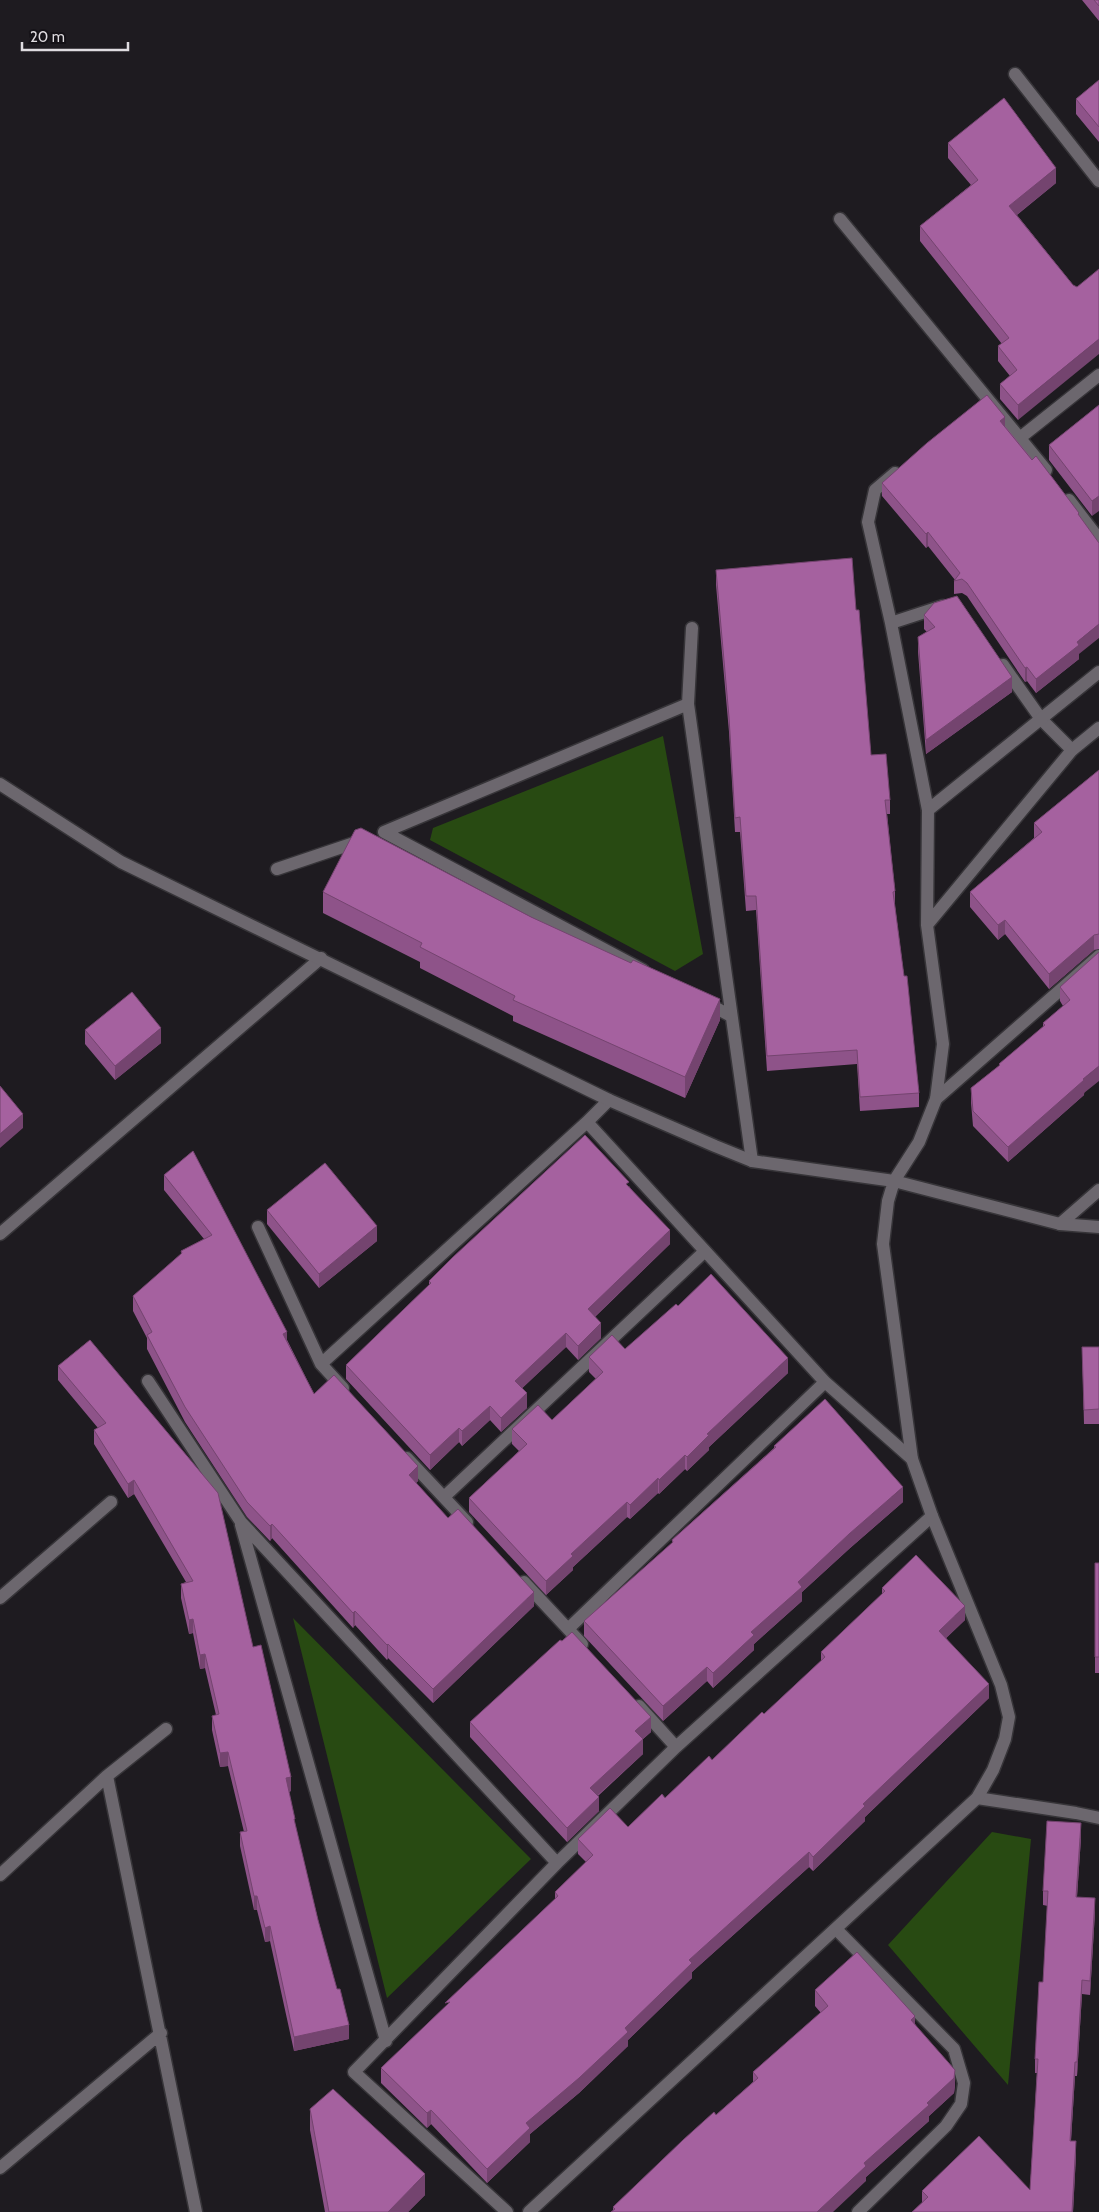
<svg xmlns="http://www.w3.org/2000/svg" width="1099" height="2212" viewBox="0 0 1099 2212" font-family="Cabin,sans-serif">
<style>
.green{fill:#284a12}
.lines{fill:none;stroke-linecap:round;stroke-linejoin:round}
.minor-casing{stroke:#373539;stroke-width:15}
.tertiary-casing{stroke:#373539;stroke-width:15}
.minor{stroke:#6c676e;stroke-width:12}
.tertiary{stroke:#6c676e;stroke-width:12}
.wall{fill:#8e5389}
.shaded-wall{fill:#74446f}
.building{fill:#a5619f;stroke:#74446f}
</style>
<rect width="100%" height="100%" fill="#1e1b20"/>
<path class="green" d="M663,736L703,954L675,971L430,840L433,828Z
M293,1618L531,1859L387,1998Z
M992,1832L1031,1839L1008,2085L888,1945Z"/>
<g class="lines">
<g class="minor-casing">
<path id="minor" d="M1015,74L1099,181
M840,219L1046,470
M1021,437L1099,375
M1069,500L1099,539
M891,623L868,522L875,490L895,473
M692,628L688,704L752,1161
M1003,665L1041,719L1072,750
M928,810L891,623L943,606
M277,869L363,840
M643,970L384,832L688,704
M705,1002L731,1016
M936,1099L1099,956
M587,1122L609,1100
M1060,1224L1099,1190
M258,1227L321,1364L343,1388
M0,1234L321,958
M321,1364L587,1122L825,1382L912,1459
M148,1381L241,1522L557,1863
M407,1458L467,1522
M444,1497L704,1252
M241,1525L386,2041
M524,1582L582,1644
M0,1598L111,1502
M568,1629L825,1382
M639,1706L676,1747
M107,1776L196,2212
M977,1798L1076,1813L1099,1818
M0,1875L107,1776L166,1729
M836,1929L954,2049L964,2083L961,2104L946,2126L858,2212
M0,2168L161,2033
M507,2212L354,2072L557,1863L676,1747L932,1516"/>
</g>
<g class="tertiary-casing">
<path id="tertiary" d="M0,784L121,862L609,1100L715,1146L752,1161L894,1181L1060,1224L1099,1227
M927,925L1072,750L1099,728
M529,2212L977,1798L993,1770L1005,1739L1009,1717L1001,1685L932,1516L912,1459L883,1244L888,1201L894,1181L919,1142L936,1099L943,1044L927,925L928,810L1099,672"/>
</g>
<use href="#minor" class="minor"/>
<use href="#tertiary" class="tertiary"/>
</g>
<path class="wall" d="M1082,0H1099V21Z
M1099,80V142L1076,114V99Z
M948,143L1056,183L1017,215L1073,285L1018,420L1000,399V384L1010,376L998,361V346L1002,344L920,241V226L971,185L948,158Z
M1099,405L1092,516L1049,460V445Z
M1005,426L1079,516V659L1036,693L1027,681L1025,682L967,596L962,593L954,594V581L955,580L928,546L926,548L882,496V483Z
M716,570L856,610L871,755L890,800V814H887L895,891V906L919,1093V1107L860,1111L857,1064L767,1071L756,910L746,911L740,832H735L729,732L716,585Z
M924,615L1012,692L926,754L918,652V637L927,632L924,629Z
M1099,770V949L1094,950L1049,989L1005,934L998,940L970,907V892L1034,838V823Z
M323,892L720,1020L685,1098L513,1021V1016L420,968V962L323,913Z
M1099,952L1084,1095L1008,1162L973,1126L971,1103V1088L999,1066V1064L1043,1027V1023L1063,1006L1060,1001V987Z
M85,1030L161,1043L115,1080L85,1044Z
M193,1151L314,1394L418,1481L416,1483L448,1518L534,1606L433,1703L388,1658L387,1660L355,1625L353,1628L272,1538L270,1541L247,1517L185,1422L147,1349V1338L133,1311V1296L181,1255V1251L204,1239L164,1190V1175Z
M629,1186L670,1244L595,1317L601,1338L578,1360L566,1347L522,1388L527,1408L501,1432L490,1420L462,1446L459,1442L430,1470L346,1379V1365L429,1285V1281Z
M267,1210L377,1241L319,1288L267,1224Z
M678,1306L788,1373L709,1447V1450L687,1471L685,1469L659,1494L658,1493L630,1519L627,1517L573,1567V1570L546,1595L469,1512V1498L519,1451L512,1444V1429L552,1420L596,1379L589,1372V1357L625,1349Z
M90,1340L253,1647L291,1791L289,1792L295,1825L318,1920L349,2039L294,2051L270,1941L265,1942L257,1910H254L240,1846V1832H244L228,1766L220,1767L212,1730V1716L216,1715L205,1668L200,1669L193,1633L189,1634L181,1598V1584L186,1582L134,1494L128,1498L94,1444V1430L98,1428L58,1380V1366Z
M1082,1347H1099V1424H1084Z
M774,1446L903,1502L849,1549L802,1592V1601L754,1644V1650L713,1688L707,1681L663,1721L584,1636V1621L672,1543V1540L774,1448Z
M1095,1563H1099V1673H1095Z
M882,1588L965,1620L946,1638L989,1698L865,1817V1821L813,1871L809,1867L692,1972V1978L628,2040V2046L579,2093L530,2134V2142L487,2183L431,2124L427,2128L381,2083V2068L445,2007L555,1899V1892L586,1862L578,1854V1839L628,1827L712,1760L764,1714L821,1661V1652L882,1594Z
M470,1722L651,1732L643,1739V1754L598,1796L599,1811L567,1842L470,1737Z
M1081,1838L1077,1897L1095,1912L1090,1995L1082,1994L1077,2076H1075L1071,2141L1076,2155L1073,2212L922,2202V2191L1030,2190L1037,2073H1035V2059L1043,1982L1048,1906L1043,1905V1891Z
M815,1990L915,2024L955,2085L954,2093L929,2116V2121L866,2177V2181L613,2211V2207L753,2082V2072L821,2013L815,2006Z
M310,2109L425,2195L408,2212H325L310,2130Z"/>
<path class="shaded-wall" d="M1056,168V183L1009,221V206Z
M1099,339V354L1018,420V405Z
M1005,417V430L1000,421Z
M1099,496V511L1092,516V501Z
M928,532V546L926,548V534Z
M1099,624V638L1079,654V659L1036,693V679L1077,642Z
M1027,667V681L1025,682V668Z
M1012,677V692L926,754V740Z
M1005,920V934L998,940V925Z
M1094,935V950L1049,989V974Z
M720,999V1020L685,1098V1077Z
M161,1028V1043L115,1080V1066Z
M1099,1066V1081L1084,1093V1095L1008,1162V1147L1083,1079Z
M23,1114V1128L0,1148V1134Z
M377,1226V1241L319,1288V1274Z
M670,1230V1244L588,1323V1309Z
M601,1323V1338L578,1360V1346Z
M287,1332V1347L283,1334Z
M566,1333V1347L515,1395V1381Z
M788,1358V1373L709,1447V1450L687,1471V1457L707,1434Z
M527,1393V1408L501,1432V1418Z
M490,1406V1420L462,1446V1431Z
M459,1428V1442L430,1470V1455Z
M685,1455V1469L659,1494V1480Z
M418,1466V1481L409,1490V1475Z
M658,1478V1493L630,1519V1505Z
M134,1480V1494L128,1498V1484Z
M903,1487V1502L849,1549L802,1592V1601L754,1644V1650L713,1688V1673L798,1582L849,1534Z
M627,1502V1517L573,1567V1570L546,1595V1581L571,1554Z
M272,1524V1538L270,1541V1526Z
M534,1592V1606L433,1703V1689Z
M965,1606V1620L939,1645V1631Z
M355,1611V1625L353,1628V1613Z
M193,1619V1633L189,1634V1620Z
M388,1644V1658L387,1660V1645Z
M205,1654V1668L200,1669V1655Z
M707,1667V1681L663,1721V1706Z
M989,1684V1698L865,1817V1821L813,1871V1857L863,1804Z
M651,1717V1732L635,1746V1731Z
M643,1739V1754L590,1802V1788Z
M228,1752V1766L220,1767V1753Z
M291,1777V1791L286,1792V1778Z
M599,1797V1811L567,1842V1828Z
M1081,1823V1838L1076,1911V1897Z
M809,1852V1867L692,1972V1978L628,2040V2046L579,2093L530,2134V2142L487,2183V2169L526,2123L625,2028L689,1960Z
M254,1896H257V1910H254Z
M1095,1898V1912L1090,1995V1981Z
M270,1926V1941L265,1942V1928Z
M1082,1980V1994L1077,2076V2062Z
M915,2016V2031L911,2020Z
M349,2025V2039L294,2051V2037Z
M1075,2062V2076L1070,2155V2141Z
M955,2070V2085L954,2093L929,2116V2121L866,2177V2181L833,2212H817L864,2163L927,2103Z
M431,2110V2124L427,2128V2113Z
M1076,2141V2155L1073,2212H1072Z
M425,2174V2195L408,2212H388Z"/>
<path class="building" d="M1094,0H1099V6Z
M1099,80V127L1076,99Z
M1004,98L1056,168L1009,206L1073,285L1077,287L1099,269V339L1018,405L1000,384L1017,370L998,346L1009,338L920,226L978,180L948,143Z
M987,395L1005,417L1000,421L1032,460L1036,456L1079,513L1078,514L1099,543V624L1077,642L1079,645L1036,679L1027,667L1025,668L967,583L962,579L954,581L960,573L928,532L926,534L882,483L927,443Z
M1099,405V496L1092,501L1049,445Z
M852,558L856,610H859L871,755L886,754L890,800H885L895,891L893,892L904,976H907L919,1093L860,1097L857,1050L767,1056L756,896H746L740,817L735,818L729,717L716,570Z
M957,596L1012,677L926,740L918,637L935,627L924,615L934,603Z
M1099,770V934L1094,935L1049,974L1005,920L998,925L970,892L1042,832L1034,823Z
M361,828L531,917L631,963L633,960L720,999L685,1077L513,1000L515,996L420,947L422,943L323,892L355,830Z
M1099,952V1066L1083,1079L1084,1080L1008,1147L973,1111L971,1088L1000,1065L999,1064L1045,1025L1043,1023L1070,1000L1060,987Z
M132,992L161,1028L115,1066L85,1030Z
M0,1086L23,1114L0,1134Z
M585,1135L629,1182L626,1184L670,1230L588,1309L601,1323L578,1346L566,1333L515,1381L527,1393L501,1418L490,1406L462,1431L459,1428L430,1455L346,1365L431,1283L429,1281L453,1257Z
M193,1151L287,1332L283,1334L314,1394L334,1375L418,1466L409,1475L448,1518L458,1509L534,1592L433,1689L388,1644L387,1645L355,1611L353,1613L272,1524L270,1526L247,1502L185,1407L147,1335L152,1332L133,1296L182,1253L181,1251L212,1235L164,1175Z
M325,1163L377,1226L319,1274L267,1210Z
M711,1274L788,1358L707,1434L709,1435L687,1457L685,1455L659,1480L658,1478L630,1505L627,1502L571,1554L573,1556L546,1581L469,1498L527,1444L512,1429L538,1405L552,1420L603,1372L589,1357L612,1335L625,1349L676,1304L678,1306Z
M90,1340L218,1493L253,1647L261,1645L291,1777L286,1778L295,1819H294L318,1920L337,1989H340L349,2025L294,2037L270,1926L265,1928L257,1896H254L240,1832L247,1831L228,1752L220,1753L212,1716L219,1714L205,1654L200,1655L193,1619L189,1620L181,1584L193,1581L134,1480L128,1484L94,1430L106,1423L58,1366Z
M1082,1347H1099V1409L1084,1410Z
M825,1399L903,1487L849,1534L798,1582L802,1587L751,1632L754,1635L713,1673L707,1667L663,1706L584,1621L673,1542L672,1540L776,1447L774,1446Z
M916,1555L965,1606L939,1631L989,1684L863,1804L865,1806L813,1857L809,1852L689,1960L692,1963L625,2028L628,2032L579,2078L526,2123L530,2128L487,2169L431,2110L427,2113L381,2068L450,2002L445,2003L558,1896L555,1892L593,1855L578,1839L610,1808L628,1827L662,1794L665,1798L709,1756L712,1760L762,1712L764,1714L825,1657L821,1652L885,1591L882,1588Z
M1095,1563H1099V1657H1095Z
M572,1632L651,1717L635,1731L643,1739L590,1788L599,1797L567,1828L470,1722L560,1640L562,1641Z
M1047,1821L1081,1823L1076,1897L1095,1898L1090,1981L1082,1980L1077,2062H1075L1070,2141H1076L1072,2212H912L928,2197L922,2191L979,2136L1030,2190L1038,2059H1035L1039,1982H1043L1048,1891H1043Z
M857,1952L915,2016L911,2020L955,2070L954,2078L927,2103L929,2105L864,2163L866,2166L817,2212H611L615,2209L613,2207L683,2140L714,2112L716,2115L758,2078L753,2072L828,2006L815,1990Z
M333,2089L425,2174L388,2212H329L310,2109Z"/>
<path d="M22 42v8h106v-8" fill="none" stroke="#dfdce0" stroke-width="2.5"/>
<text x="30" y="42" font-size="15" fill="#dfdce0" stroke="#151217" stroke-width="4" paint-order="stroke">20 m</text>
</svg>
